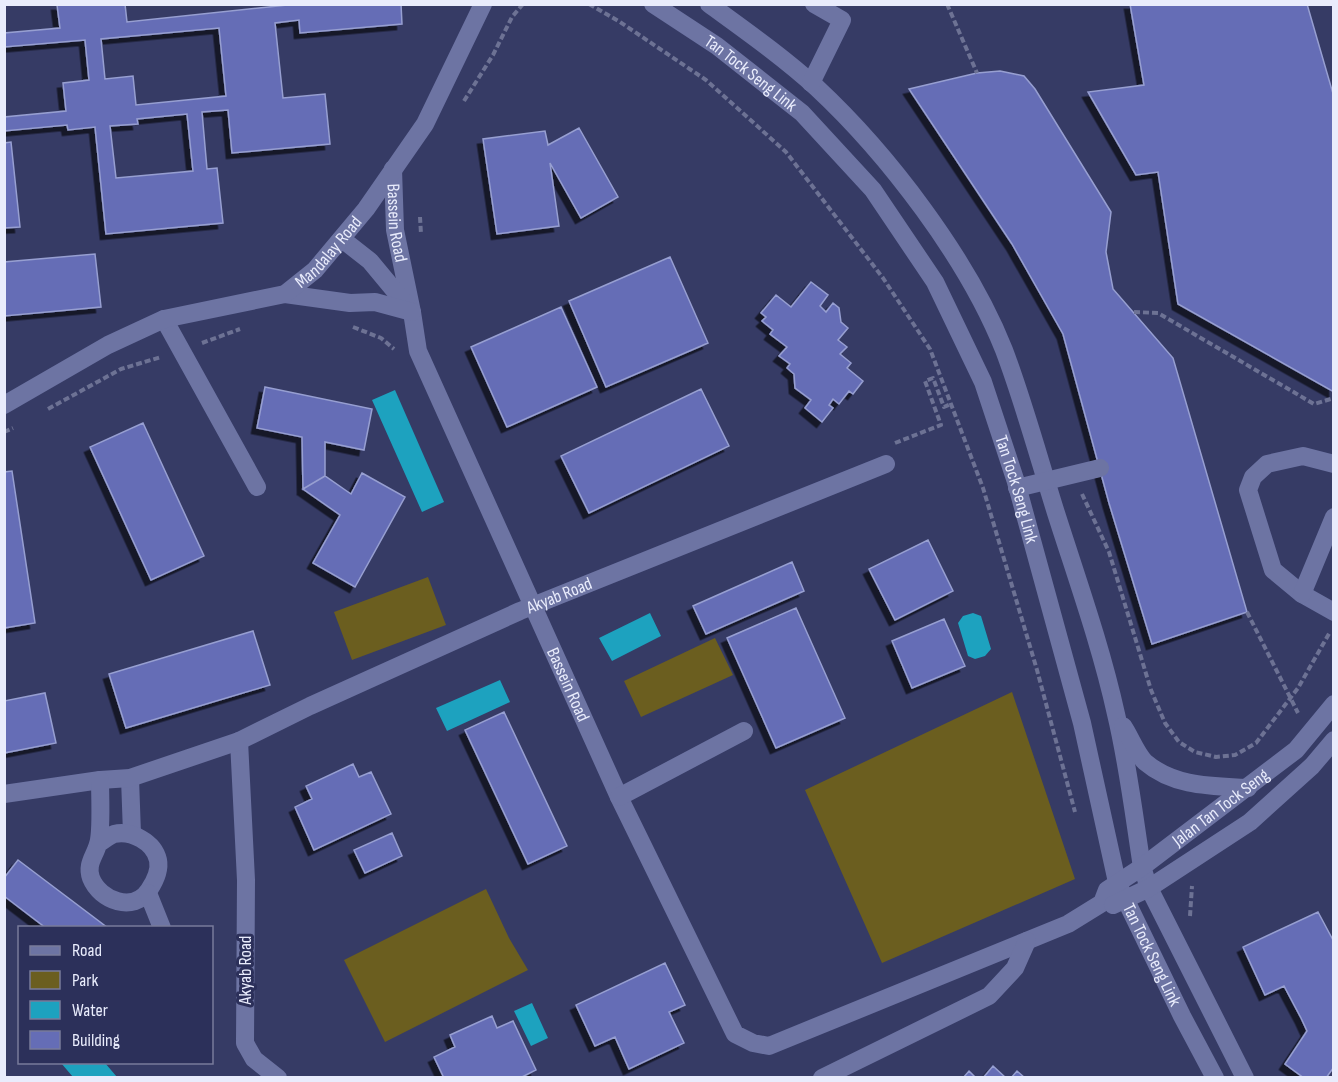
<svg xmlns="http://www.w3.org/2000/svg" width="1338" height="1082" viewBox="0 0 1338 1082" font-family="'Sofia Sans Condensed',sans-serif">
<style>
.green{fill:#6b5e1f}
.water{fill:#1da2bf}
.building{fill:#656db6;stroke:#979fd1;stroke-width:1.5;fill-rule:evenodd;filter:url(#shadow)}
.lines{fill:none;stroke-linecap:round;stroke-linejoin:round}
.path{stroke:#6d7294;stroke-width:4;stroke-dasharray:6 3;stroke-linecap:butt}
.minor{stroke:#6d74a3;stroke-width:18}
.labels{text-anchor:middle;stroke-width:6;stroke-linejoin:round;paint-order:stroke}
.street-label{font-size:18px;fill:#e9ecfc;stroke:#2c305a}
</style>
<defs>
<filter id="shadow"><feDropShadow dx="-5.5" dy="5.5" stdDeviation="0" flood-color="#0009"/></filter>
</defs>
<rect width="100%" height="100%" fill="#363b65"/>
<path class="green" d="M428,577L446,625L352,660L334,612Z
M715,638L733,675L641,717L624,681Z
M1012,692L1075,879L882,963L805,790Z
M486,889L509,938L528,970L385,1042L344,960Z"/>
<path class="water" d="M395,390L444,502L422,512L372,400Z
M650,613L661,636L612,661L599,638Z
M973,613L981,616L991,649L985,656L975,659L968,656L958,623L963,616Z
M500,680L510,702L447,731L436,708Z
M532,1003L548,1038L531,1046L514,1011Z
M61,1063H105L117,1077H73Z"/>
<path class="building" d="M125,4L127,22L297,4H401L402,24L300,33L299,20L275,23L283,98L325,94L330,144L232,153L228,110L202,112L207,169L217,168L223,223L106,234L95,127L68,130L67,125L4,131V117L66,111L63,83L89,80L85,40L4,47V33L60,28L57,5ZM219,28L226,96L136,105L133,76L105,79L101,39ZM187,114L193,171L116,178L110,126L138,124L137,119Z
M1130,4H1307L1334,97V392L1178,304L1158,172L1136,175L1088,92L1144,85Z
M1000,71L1024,76L1035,89L1111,212L1106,252L1113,289L1173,358L1247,612L1152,644L1109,503L1063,334L1012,244L909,89L977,73Z
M579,128L618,197L581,218L550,163L559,226L497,234L483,139L545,131L548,145Z
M11,142L20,227L4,228V143Z
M95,254L101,307L4,316V262Z
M670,257L708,343L606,387L569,301Z
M811,282L828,295L820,306L826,312L833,303L839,308L841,322L848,328L838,340L847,347L840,354L851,363L847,368L863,381L853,394L849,391L839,404L833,399L829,405L833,408L822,422L805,408L811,400L795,388L794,374L787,368L790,364L779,356L787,347L770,334L773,330L762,321L766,317L761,313L776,295L791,307Z
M561,307L597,387L507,427L471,347Z
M265,387L372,409L364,450L325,442V476L303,489L302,437L257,428Z
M701,389L729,446L589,513L561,456Z
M143,423L204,556L151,580L90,447Z
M12,471L35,623L4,628V472Z
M362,473L405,497L355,587L313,563L340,515L303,489L325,476L351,494Z
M928,540L953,591L895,620L869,569Z
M792,562L804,591L706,634L693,606Z
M796,608L845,718L776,748L727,638Z
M944,619L965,666L912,688L892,641Z
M253,631L270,685L126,728L109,674Z
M45,693L56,743L4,753V701Z
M504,712L567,846L528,864L465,730Z
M353,764L359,777L371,772L391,814L314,850L295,807L312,799L306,786Z
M392,833L402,856L365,873L354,850Z
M18,860L108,928H46L4,896V878Z
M1318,912L1334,942V1067L1326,1078H1304L1285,1064L1307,1031L1301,1018L1284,986L1265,995L1243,947Z
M665,963L685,1005L669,1012L684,1043L629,1069L615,1037L595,1046L576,1005Z
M492,1016L497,1028L513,1021L536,1070L520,1078H444L434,1057L455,1047L450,1035Z
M993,1066L1006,1078H983Z
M969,1071L976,1078H963Z
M1017,1071L1025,1078H1011Z"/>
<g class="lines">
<path class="path" d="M589,4L620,22L706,80L786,152L883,278L930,349L983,488L1037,670L1075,812
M947,4L977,73
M464,101L493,55L512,17L523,4
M420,217L421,234
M1134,312L1158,313L1314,404L1334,398
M353,327L381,338L394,349
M202,343L240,329
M48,409L121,369L161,357
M4,432L13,428
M895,443L941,425L925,381L933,378L944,407L951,404
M1082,494L1109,552L1151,690L1165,723L1179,742L1195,752L1216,757L1235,755L1256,743L1298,688L1330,632
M1247,612L1298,713
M1190,916L1192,886"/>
<g class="minor">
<path id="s1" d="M653,4L717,46L802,113L873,190L935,282L983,382L1016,482L1082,723L1117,882L1182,1016L1215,1078"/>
<path d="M709,4C746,31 783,57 816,87C888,154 968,259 1004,350C1024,403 1039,459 1056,513C1077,579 1101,646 1116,714C1128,764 1134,816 1142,867L1149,888L1245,1078"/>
<path d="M811,83L842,20L814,4"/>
<path id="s2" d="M393,169L395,230L412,312L418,351L619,797L735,1034L753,1043L769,1046L1068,924L1102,903L1107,890L1142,867L1296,750L1334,704"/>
<path d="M342,239L370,261L409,308"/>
<path d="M285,294L350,303L375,302L412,312"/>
<path d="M164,319L257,487"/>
<path id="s3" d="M4,405L108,345L164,319L285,294L315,270L366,209L425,124L483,4"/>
<path d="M1334,464L1303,456L1267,464L1253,477L1248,490L1273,570L1302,594L1334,612"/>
<path d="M1017,488L1100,468"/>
<path d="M1302,594L1334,517"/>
<path d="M1123,726C1130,736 1136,753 1145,762C1174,787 1212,786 1248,788"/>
<path d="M239,741L246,880L245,1043L254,1059L278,1078"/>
<path d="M130,778L132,834"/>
<path id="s4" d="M4,794L100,780L130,778L239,741L310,706L520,611L886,464"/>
<path d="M619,797L744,731"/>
<path d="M98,844C103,841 109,836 114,834C131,830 154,842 158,860C160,870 155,881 149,890C134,913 100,901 91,878C86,864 95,856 98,844C102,832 100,795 100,780"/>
<path d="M148,893L162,928"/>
<path d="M1113,905L1149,888L1250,822L1312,766L1334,740"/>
<path d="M822,1078L989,996L1015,968L1027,941"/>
</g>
</g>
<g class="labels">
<g class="street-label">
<text dy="6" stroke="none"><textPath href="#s1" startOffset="120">Tan Tock Seng Link</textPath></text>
<text dy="6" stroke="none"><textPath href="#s2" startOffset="54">Bassein Road</textPath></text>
<text dy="6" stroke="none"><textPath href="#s3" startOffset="366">Mandalay Road</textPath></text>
<text dy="6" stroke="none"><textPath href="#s1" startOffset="624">Tan Tock Seng Link</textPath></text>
<text dy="6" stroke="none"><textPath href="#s4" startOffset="594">Akyab Road</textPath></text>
<text dy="6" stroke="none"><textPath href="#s2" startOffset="550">Bassein Road</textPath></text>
<text dy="6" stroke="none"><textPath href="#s2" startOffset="1491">Jalan Tan Tock Seng</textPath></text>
<text dy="6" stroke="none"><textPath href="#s1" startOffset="1110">Tan Tock Seng Link</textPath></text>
<text transform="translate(245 970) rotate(-90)" y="6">Akyab Road</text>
</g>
</g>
<rect width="1338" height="1082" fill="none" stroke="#e9ecfc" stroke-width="12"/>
<rect x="18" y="926" width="195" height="138" fill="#2c305a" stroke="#787b9b" stroke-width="1.5"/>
<rect x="30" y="946" width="30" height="9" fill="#6d74a3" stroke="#787b9b" stroke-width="1.5"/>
<text x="72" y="956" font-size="18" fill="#e9ecfc">Road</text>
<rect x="30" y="971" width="30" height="18" fill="#6b5e1f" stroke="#787b9b" stroke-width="1.5"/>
<text x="72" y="986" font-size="18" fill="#e9ecfc">Park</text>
<rect x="30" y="1001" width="30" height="18" fill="#1da2bf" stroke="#787b9b" stroke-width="1.5"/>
<text x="72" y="1016" font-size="18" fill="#e9ecfc">Water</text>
<rect x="30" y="1031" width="30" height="18" fill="#656db6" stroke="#787b9b" stroke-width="1.5"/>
<text x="72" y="1046" font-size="18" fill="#e9ecfc">Building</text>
</svg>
